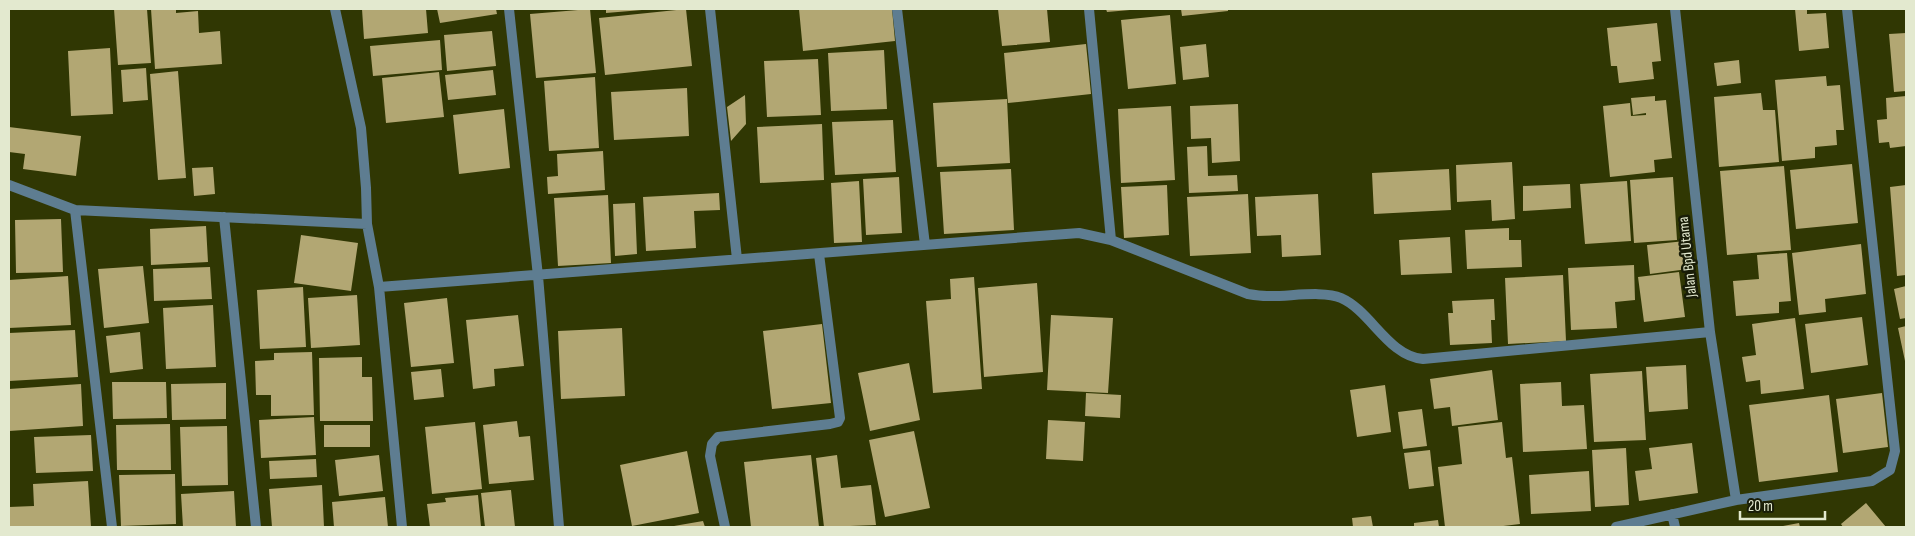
<svg xmlns="http://www.w3.org/2000/svg" width="1915" height="536" viewBox="0 0 1915 536" font-family="'Sofia Sans Condensed',sans-serif">
<style>
.building{fill:#b2a773}
.lines{fill:none;stroke-linecap:round;stroke-linejoin:round}
.minor{stroke:#5e7d91;stroke-width:10}
.labels{text-anchor:middle;stroke-width:5;stroke-linejoin:round;paint-order:stroke}
.street-label{font-size:15px;fill:#e3e9cf;stroke:#191d08}
</style>
<rect width="100%" height="100%" fill="#303703"/>
<path class="building" d="M114,9H147L151,63L118,65Z
M151,9H176V13L198,11L199,33L220,31L222,64L155,69Z
M362,9H426L428,33L364,39Z
M437,9H496L497,14L440,23Z
M590,9L596,73L536,78L530,14Z
M606,9H642V10L606,13Z
M686,9L692,66L605,75L599,18Z
M799,9H892L895,41L803,51Z
M998,9H1047L1050,42L1002,46Z
M1106,9H1130V10L1107,12Z
M1181,9H1228V11L1182,16Z
M1795,9H1807V14L1826,13L1829,48L1799,51Z
M1170,15L1176,84L1128,89L1121,20Z
M1657,23L1661,61L1652,62L1654,79L1619,83L1617,66H1611L1607,28Z
M492,31L496,66L447,71L444,35Z
M1906,33V91L1894,92L1889,34Z
M440,40L442,70L373,76L370,46Z
M1086,44L1091,94L1008,103L1004,53Z
M1206,44L1209,77L1183,80L1180,47Z
M110,48L113,114L71,116L68,51Z
M884,50L887,109L831,111L828,53Z
M818,59L821,115L767,117L764,61Z
M1739,60L1741,83L1717,86L1714,63Z
M146,68L148,100L123,102L121,70Z
M493,70L496,95L448,100L445,75Z
M178,71L186,178L158,180L150,74Z
M439,72L444,117L386,123L382,78Z
M1826,76L1827,86L1840,85L1844,130H1836L1837,145L1815,147V158L1782,161L1775,80Z
M595,77L599,148L549,151L544,81Z
M687,88L689,136L614,140L611,92Z
M1761,93L1763,110H1775L1779,162L1719,167L1714,97Z
M745,95L746,124L731,141L727,107Z
M1655,96V101L1666,100L1672,158L1654,160L1655,172L1610,177L1603,106L1630,103L1631,116L1646,115V113L1633,115L1631,98Z
M1906,96V146L1890,148L1889,142L1879,143L1877,120L1887,119L1886,98Z
M1007,99L1010,163L937,167L933,103Z
M1238,104L1240,161L1212,163L1211,138L1191,139L1190,106Z
M1171,106L1175,180L1121,183L1118,109Z
M504,109L510,168L459,174L453,115Z
M893,120L896,172L835,175L832,122Z
M822,124L824,180L760,183L757,127Z
M9,127L81,136L76,176L23,169L25,154L9,152Z
M1207,146L1208,176L1237,175L1238,191L1189,193L1187,147Z
M603,151L605,190L548,194L547,177L558,176L557,154Z
M1512,162L1515,219L1492,221L1491,200L1457,202L1456,165Z
M1852,164L1858,223L1796,229L1790,170Z
M1784,166L1791,250L1727,255L1720,171Z
M213,167L215,194L194,196L192,168Z
M1011,169L1014,230L944,234L940,172Z
M1449,169L1451,210L1374,214L1372,173Z
M899,177L902,233L866,235L863,179Z
M1673,177L1677,240L1634,243L1630,180Z
M859,181L862,242L834,243L831,183Z
M1627,181L1631,241L1585,244L1580,184Z
M1570,184L1571,208L1523,211V186Z
M1167,185L1169,235L1124,238L1121,187Z
M1906,185V275L1897,276L1890,187Z
M719,193L720,210L694,211L696,248L646,251L643,197Z
M1248,194L1251,253L1190,256L1187,197Z
M1318,194L1321,255L1282,257L1281,235L1257,236L1255,197Z
M608,195L611,263L558,266L554,198Z
M635,203L637,254L615,256L613,204Z
M61,219L63,272L16,273L15,220Z
M206,226L208,262L151,265L150,229Z
M1509,228V240H1521L1522,267L1467,269L1465,230Z
M301,235L358,243L351,291L294,283Z
M1450,237L1452,273L1401,275L1399,240Z
M1685,241L1688,269L1650,274L1647,245Z
M1861,244L1866,294L1825,299L1826,312L1799,315L1792,253Z
M1787,253L1791,301L1779,302V313L1736,316L1733,281L1759,279L1757,255Z
M1634,265L1635,300L1615,302L1617,328L1571,330L1568,268Z
M143,266L149,323L104,328L98,269Z
M210,267L212,299L154,301L153,269Z
M1679,272L1685,317L1644,322L1638,277Z
M1563,275L1566,341L1508,344L1505,278Z
M68,276L71,325L9,328V280Z
M974,277L982,389L933,393L926,301L951,299L950,279Z
M1037,283L1043,372L984,377L978,288Z
M1906,286V318L1900,319L1894,289Z
M303,287L306,347L260,349L257,290Z
M357,295L360,345L311,348L308,298Z
M447,298L454,363L411,367L404,303Z
M1494,299L1495,320H1491L1492,343L1450,345L1448,313H1453L1452,301Z
M213,305L216,367L166,369L163,308Z
M518,315L524,366L494,369L495,386L473,389L466,320Z
M1051,315L1113,318L1108,393L1047,390Z
M1862,317L1868,365L1811,373L1805,324Z
M1795,318L1804,389L1761,394L1760,380L1746,382L1742,357L1756,355L1752,324Z
M822,324L831,403L772,409L763,331Z
M1906,326V361H1905L1898,328Z
M622,328L625,396L561,399L558,331Z
M75,330L78,377L9,381V333Z
M140,332L143,369L110,373L106,336Z
M312,352L314,415L271,416V395H256L255,361L274,360V353Z
M362,357V377H372L373,421H320L319,358Z
M909,363L920,420L870,431L858,373Z
M1686,365L1688,409L1649,412L1646,367Z
M441,369L444,397L414,400L411,372Z
M1492,370L1498,420L1452,426L1450,407L1434,409L1430,379Z
M1642,371L1646,440L1594,442L1590,374Z
M112,382H166L167,418L113,419Z
M1561,382L1562,406L1584,405L1587,449L1523,452L1520,384Z
M226,383V419L172,420L171,384Z
M81,384L83,426L9,431V389Z
M1385,385L1391,432L1357,437L1350,390Z
M1086,393L1121,395L1120,418L1085,416Z
M1882,393L1888,447L1843,453L1836,399Z
M1829,395L1838,472L1759,482L1749,405Z
M1422,409L1427,446L1403,449L1398,412Z
M314,417L316,455L261,458L259,420Z
M1048,420L1085,422L1083,461L1046,459Z
M517,421L519,437L530,436L534,480L489,484L483,425Z
M475,422L482,489L432,494L425,427Z
M1502,422L1506,458L1512,457L1520,524L1495,527H1445L1438,467L1462,464L1458,427Z
M170,424L171,470H117L116,425Z
M324,425H370V447H324Z
M227,426L228,485L182,486L180,427Z
M914,431L930,508L885,517L869,440Z
M91,435L93,471L36,473L34,437Z
M1692,443L1698,493L1639,501L1635,471L1652,469L1649,448Z
M1626,448L1629,505L1595,507L1592,450Z
M1430,450L1434,486L1409,489L1404,453Z
M687,451L699,513L632,526L620,465Z
M379,455L383,491L339,496L335,460Z
M811,455L819,527H751L744,462Z
M837,455L841,488L871,485L876,525L824,527L816,458Z
M316,459L317,477L270,479L269,461Z
M1589,471L1591,511L1531,514L1529,475Z
M175,474L176,524L121,526L119,475Z
M88,481L91,527H10L9,507L34,506L33,484Z
M322,485L324,527H272L269,489Z
M511,490L515,527H485L481,493Z
M234,491L236,527H183L181,494Z
M478,495L481,527H430L427,504L446,502L445,498Z
M385,497L388,527H334L332,502Z
M1866,503L1886,527H1843L1841,524Z
M1371,516L1373,527H1353L1352,518Z
M1438,520L1439,527H1414V523Z
M703,521L705,527H674V526Z
M1799,523L1800,527H1783V526Z"/>
<g class="lines">
<path class="minor" d="M335,9L361,128L366,188L367,224L379,287L402,527
M509,9L538,276L559,527
M710,9L737,259
M897,9L925,245
M1089,9L1111,240
M1675,9L1710,332L1736,500
M9,185L75,210L367,224
M75,210L112,527
M224,217L256,527
M379,287L1079,233L1111,240L1248,294C1254,295 1261,296 1267,296C1287,297 1323,290 1341,298C1371,311 1388,356 1423,359L1710,332
M1672,514L1675,527
M725,527L710,456L712,444L718,437L830,424L838,422L840,418L819,254
M1616,527L1736,500L1872,481L1890,470L1895,451L1847,9"/>
</g>
<g class="labels">
<g class="street-label">
<text transform="translate(1687 257) rotate(-96)" y="5">Jalan Bpd Utama</text>
</g>
</g>
<rect width="1915" height="536" fill="none" stroke="#e3e9cf" stroke-width="20"/>
<path d="M1740 511v8h85v-8" fill="none" stroke="#e3e9cf" stroke-width="2.5"/>
<text x="1748" y="511" font-size="15" fill="#e3e9cf" stroke="#191d08" stroke-width="4" paint-order="stroke">20 m</text>
</svg>
